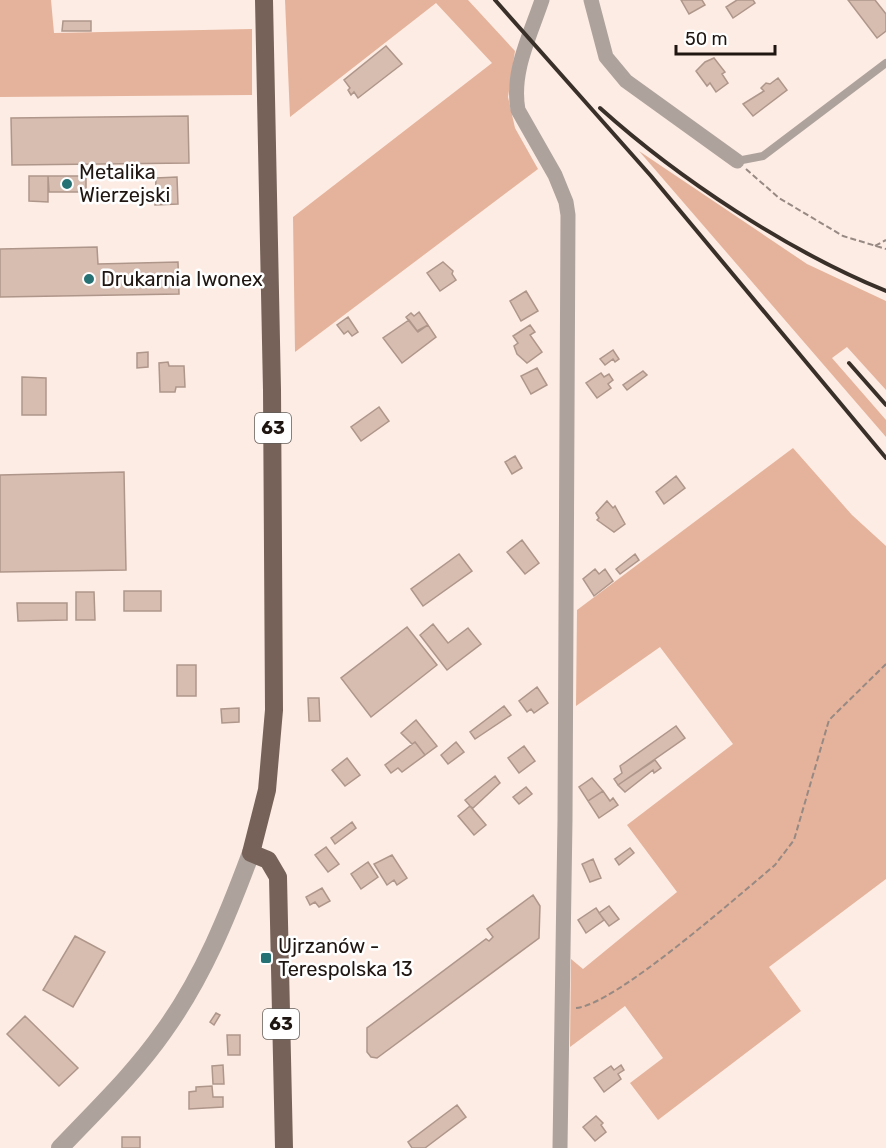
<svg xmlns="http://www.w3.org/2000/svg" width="886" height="1148" viewBox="0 0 886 1148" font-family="Rubik,sans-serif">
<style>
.green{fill:#e5b39b}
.building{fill:#d7bcb0;stroke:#af968a;stroke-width:1.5}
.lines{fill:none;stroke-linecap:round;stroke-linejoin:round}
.path{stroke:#978983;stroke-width:2;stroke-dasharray:6 3;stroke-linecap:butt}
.service{stroke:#aea29d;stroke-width:8}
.minor{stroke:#aea29d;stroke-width:15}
.tertiary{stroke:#aea29d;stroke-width:18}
.primary{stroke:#766259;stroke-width:18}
.rail{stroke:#3a302a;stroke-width:4}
.poi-dot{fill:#267173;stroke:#fff;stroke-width:2}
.labels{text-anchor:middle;stroke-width:5;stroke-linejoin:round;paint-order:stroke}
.shield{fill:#fff;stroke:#625c58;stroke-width:1.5}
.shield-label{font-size:18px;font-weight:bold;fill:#1f1611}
.poi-label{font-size:20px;fill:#1f1611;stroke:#fff;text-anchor:start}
</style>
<rect width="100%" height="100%" fill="#fdece4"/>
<path class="green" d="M0,0H51L54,33L252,29V95L0,97Z
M285,0H468L515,51L508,97L515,128L538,169L295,352L293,217L492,63L436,3L290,117Z
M639,151L807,264L886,301V390L847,347L832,358L886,420V437Z
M793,448L852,515L886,546V879L769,967L801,1011L658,1120L630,1083L663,1058L625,1006L570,1047L571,959L583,969L677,892L627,825L733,744L660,647L576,706L577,610Z"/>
<path class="building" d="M681,0H702L705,5L689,14Z
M737,0H753L755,3L733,18L726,7Z
M848,0H875L886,14V31L877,38Z
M63,21H91V31H62Z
M386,46L402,64L358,98L354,92L351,95L348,90L350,88L344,80Z
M714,58L725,72L722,74L728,83L716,92L710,83L707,86L696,71L705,62Z
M778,78L787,90L753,116L743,104L764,91L761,88L766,83L770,84Z
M188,116L189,163L12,165L11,118Z
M29,176H48V202L29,201Z
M48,176H86V192H49Z
M177,177L178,204L155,205L156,178Z
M97,247L98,264L178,262L179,294L0,297V249Z
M443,262L453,271L452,274L456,280L440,291L427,273Z
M526,291L538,311L521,321L510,301Z
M419,312L428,325L417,331L406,317L411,313L414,316Z
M348,317L358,332L352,336L348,331L344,334L337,325Z
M409,320L418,332L428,325L436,337L402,363L383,338Z
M530,325L535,332L530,335L542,352L527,363L517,354L514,346L518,343L513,336Z
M613,350L619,359L615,362L613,359L605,365L600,359Z
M148,352V367L137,368V353Z
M168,362L169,366H184L185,387H176L175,392H160L159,363Z
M537,368L547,385L531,394L521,376Z
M643,371L647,375L627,390L623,385Z
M601,373L604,377L609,374L613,380L608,384L611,388L597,398L586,383Z
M22,377L46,378V415H22Z
M379,407L389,421L361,441L351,427Z
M515,456L522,468L512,474L505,462Z
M124,472L126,570L0,572V475Z
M676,476L685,488L664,504L656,492Z
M607,501L613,508L615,506L625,524L614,532L597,520L599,518L596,513Z
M522,540L539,563L525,574L507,552Z
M459,554L472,571L423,606L411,589Z
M635,554L639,560L620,574L616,569Z
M595,569L599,574L605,569L613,581L594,596L583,579Z
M124,591H161V611H124Z
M76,592H94L95,620H76Z
M17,603H67V620L18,621Z
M433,624L448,643L468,628L481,644L447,670L420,635Z
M407,627L437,665L371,717L341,678Z
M177,665H196V696H177Z
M537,687L548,703L534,713L531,709L527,712L519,701Z
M308,698H319L320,721H309Z
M504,706L511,715L475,739L470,732Z
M239,708V722L222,723L221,709Z
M416,720L437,746L425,755L415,742L412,744L401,733Z
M676,726L685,738L618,785L614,779L622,773L620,766Z
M415,742L425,755L402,772L398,768L391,773L385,765Z
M456,742L464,752L448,764L441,755Z
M524,746L535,761L519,773L508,758Z
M347,758L360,775L345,786L332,770Z
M655,760L661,768L654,773L653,770L625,792L618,785Z
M495,776L500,783L473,808L470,806L465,800Z
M592,778L603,791L588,801L579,787Z
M526,787L532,794L519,804L513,797Z
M603,791L610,801L613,798L618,805L599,818L588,801Z
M470,806L486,825L474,835L458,816Z
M352,822L356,828L335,844L331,838Z
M326,847L339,864L328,872L315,855Z
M630,848L634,853L619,865L615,859Z
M392,855L407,878L397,885L394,880L387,885L374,864Z
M593,859L601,878L590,882L582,864Z
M368,862L378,877L361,889L351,874Z
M322,888L330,901L319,907L315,902L310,905L306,897Z
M533,895L540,906L539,938L377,1058L371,1057L367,1052V1028L486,939L489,941L493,937L487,929Z
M609,906L619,919L609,926L599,913Z
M596,908L604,920L586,933L578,920Z
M75,936L105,952L73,1007L43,990Z
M216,1013L220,1015L214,1025L210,1022Z
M25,1016L78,1068L59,1086L7,1034Z
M227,1035H240V1055H228Z
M223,1065L224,1084H213L212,1066Z
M621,1065L624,1070L618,1074L621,1079L604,1092L594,1078L611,1066L614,1070Z
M212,1086L213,1097H223V1107L189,1109V1092L196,1091V1087Z
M457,1105L466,1117L425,1148H412L408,1142Z
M596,1116L603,1123L601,1125L606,1132L595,1141L583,1127Z
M122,1137H140V1148H122Z"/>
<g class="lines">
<path class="path" d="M746,169L779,198L843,236L886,249
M875,246L886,240
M576,1008C615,1005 739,895 775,865L794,840L829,720L886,664"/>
<path class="service" d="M737,161L763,156L886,63"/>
<path class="minor" d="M542,0C530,36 511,72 518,110L555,175L566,202L568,215L565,820L560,1148
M591,0L606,57L626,81L737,161"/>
<path class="tertiary" d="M60,1148C96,1110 134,1074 164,1031C203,977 228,915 251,853"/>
<path class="primary" d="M264,0L272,390L274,710L267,790L251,853L268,860L278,877L284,1148"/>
<path class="rail" d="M495,0L651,176L886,458
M600,108C679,179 788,251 886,291
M849,363L886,405"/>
</g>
<g class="poi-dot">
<circle cx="67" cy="184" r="6"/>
<circle cx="89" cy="279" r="6"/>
<rect x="260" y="952" width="12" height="12" rx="3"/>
</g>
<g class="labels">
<g class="shield">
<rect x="255" y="413" width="36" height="30" rx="4.5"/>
<rect x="263" y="1009" width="36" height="30" rx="4.5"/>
</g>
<g class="shield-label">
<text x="273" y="434">63</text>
<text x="281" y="1030">63</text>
</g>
<g class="poi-label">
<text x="79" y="179">Metalika<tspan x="79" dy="23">Wierzejski</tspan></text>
<text x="101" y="286">Drukarnia Iwonex</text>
<text x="278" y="953">Ujrzanów -<tspan x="278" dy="23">Terespolska 13</tspan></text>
</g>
</g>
<path d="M676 45v9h99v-9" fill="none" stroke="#1f1611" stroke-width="3"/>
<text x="685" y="45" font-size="18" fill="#1f1611" stroke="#ffffff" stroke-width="4.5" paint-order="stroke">50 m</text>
</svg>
